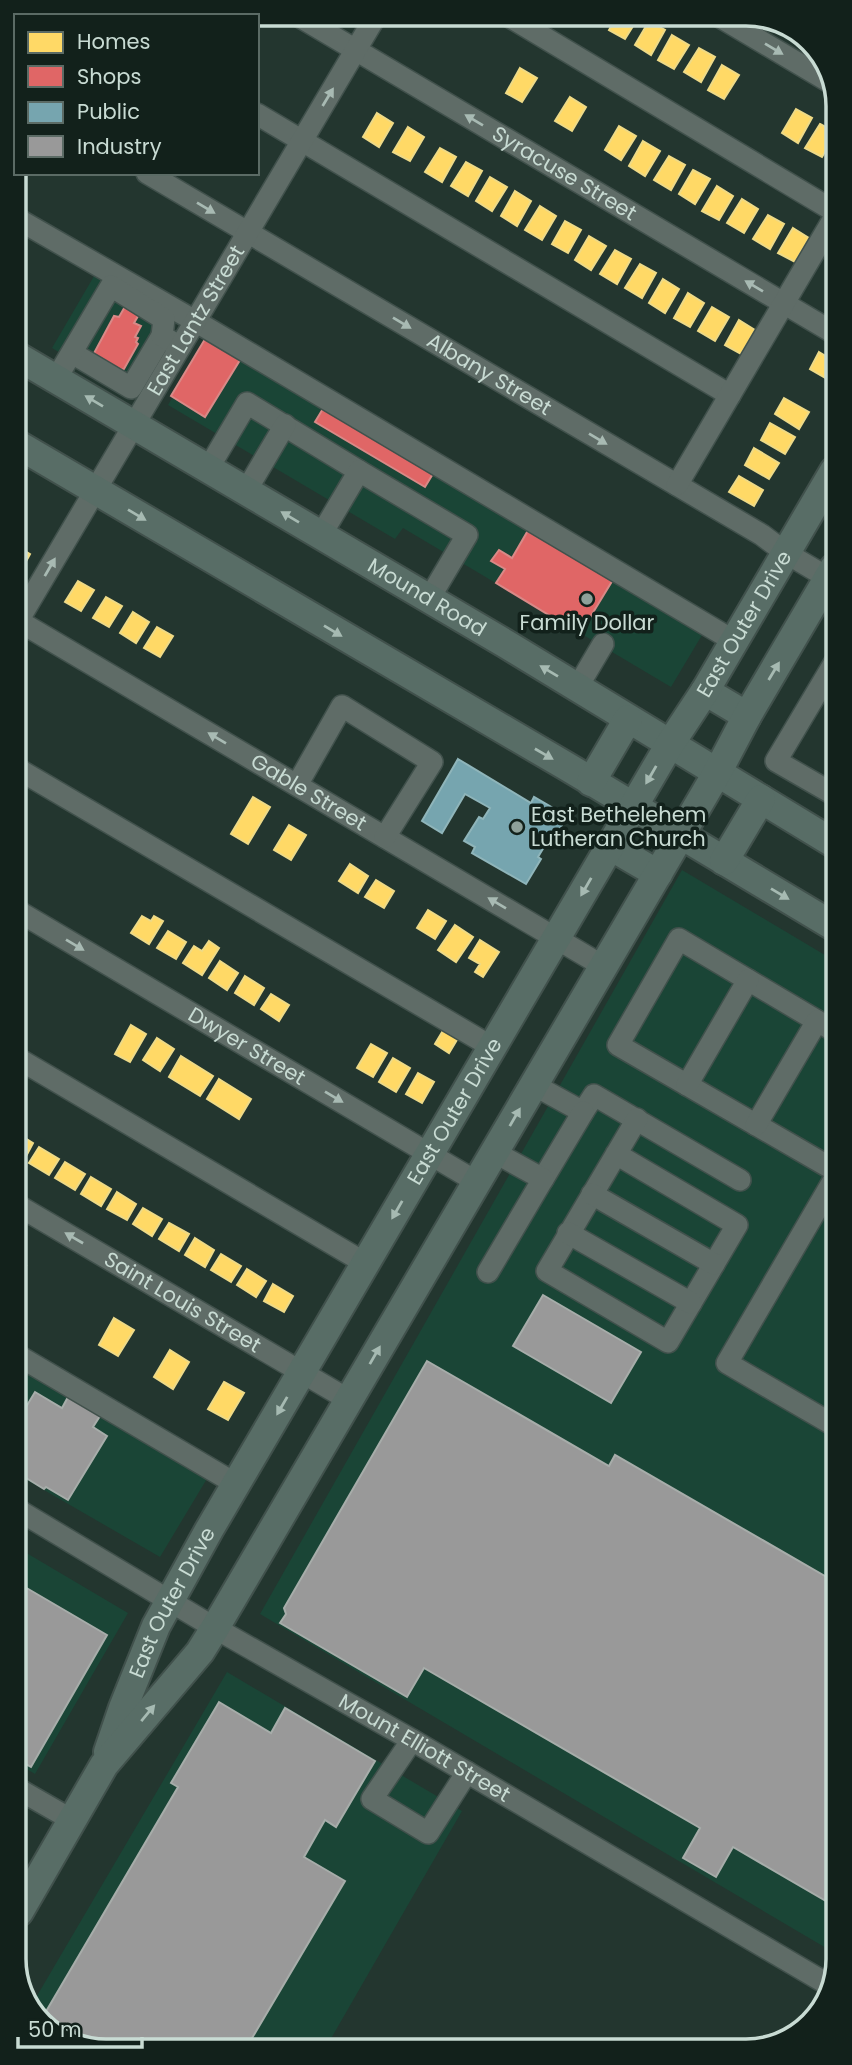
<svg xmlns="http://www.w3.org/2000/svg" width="852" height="2065" viewBox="0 0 852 2065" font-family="Poppins,sans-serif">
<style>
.built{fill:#1a4536}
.homes{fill:#ffd966;stroke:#eeda87;stroke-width:2}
.shops{fill:#e06666;stroke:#d98987;stroke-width:2}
.public{fill:#76a5af;stroke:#8fb5ba;stroke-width:2}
.industry{fill:#999;stroke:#a7adaa;stroke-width:2}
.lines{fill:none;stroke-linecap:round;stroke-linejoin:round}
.minor-casing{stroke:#41514c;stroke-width:24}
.major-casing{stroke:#41514c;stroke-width:32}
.minor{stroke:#5f6c67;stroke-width:21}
.major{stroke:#586d66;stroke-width:28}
.oneway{fill:#a8bab3}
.oneway2{fill:#a6bab2}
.poi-dot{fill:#8ea19a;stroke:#12211b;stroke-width:2.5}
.labels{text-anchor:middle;stroke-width:7;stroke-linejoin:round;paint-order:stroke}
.street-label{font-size:21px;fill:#c8dbd3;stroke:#12211b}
.poi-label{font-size:21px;fill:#c8dbd3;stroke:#12211b}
.rim{fill:none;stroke:#c8dbd3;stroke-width:3.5}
</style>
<rect width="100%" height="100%" fill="#23362f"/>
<path class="built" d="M97,271L178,319L133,396L52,348Z
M208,338L711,620L671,687L403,528L395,539L168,405Z
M682,870L835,961L838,1955L260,1614Z
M17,1366L208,1477L160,1557L18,1475Z
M18,1548L128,1613L35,1774L18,1764Z
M227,1672L462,1811L325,2049L100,2051L50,2032L31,2006Z"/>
<path class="homes" d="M585,14H607L601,24Z
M618,14L640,15L625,39L609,30Z
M649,21L665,30L651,55L635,45Z
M672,35L689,45L674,69L658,60Z
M699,48L715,57L701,82L684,72Z
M722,65L739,75L724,99L708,90Z
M520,68L537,78L522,102L506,93Z
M570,97L586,107L572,131L555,121Z
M796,109L812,118L798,143L782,133Z
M377,113L393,123L379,147L363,137Z
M820,124L833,131V138L822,157L805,148Z
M619,126L636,136L621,160L605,150Z
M408,127L424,137L410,161L393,152Z
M643,141L660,151L645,176L629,166Z
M440,148L456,157L442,182L425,172Z
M669,156L685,165L671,190L654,180Z
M466,162L482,171L468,196L451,186Z
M693,170L710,179L695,204L679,194Z
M490,177L507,187L492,211L476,201Z
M717,186L733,196L719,220L702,211Z
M515,191L531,201L517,226L501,216Z
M742,199L758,209L744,233L727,223Z
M540,206L556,216L542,240L525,230Z
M768,215L784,224L770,249L753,239Z
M565,221L581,230L568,253L552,244Z
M793,228L809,238L795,262L778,253Z
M589,236L606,246L591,270L575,260Z
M615,250L631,259L617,284L600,274Z
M640,264L656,273L642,298L625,288Z
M663,279L679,289L665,313L649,303Z
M688,293L704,303L690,327L674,318Z
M712,307L729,317L715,341L698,331Z
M739,320L755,330L741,354L725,345Z
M819,352L834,361V367L827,379L810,369Z
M784,398L809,412L799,429L775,414Z
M770,423L795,437L785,454L761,440Z
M754,448L779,463L769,479L745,465Z
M739,476L763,490L754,506L729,492Z
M15,545L30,554L18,576L15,574Z
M78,581L94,590L81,611L65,602Z
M106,597L122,606L109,627L93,618Z
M133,612L149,622L136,643L120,633Z
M157,627L173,636L160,657L144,648Z
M253,797L270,807L248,844L231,834Z
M289,825L306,835L291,860L274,850Z
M350,864L368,876L358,893L339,881Z
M376,880L394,891L384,908L365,897Z
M428,910L446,921L435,939L417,928Z
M142,916L151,921L154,916L163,921L149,944L131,933Z
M455,925L473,937L456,962L438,950Z
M168,931L186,942L176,959L157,948Z
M480,940L499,952L483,977L475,972L480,964L469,958Z
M209,941L219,948L202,975L183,963L194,946L202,951Z
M220,961L238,973L227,990L209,978Z
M245,976L264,988L254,1005L235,993Z
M271,994L289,1005L279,1021L261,1009Z
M131,1025L146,1034L130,1062L115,1054Z
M444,1029L458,1038L449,1053L435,1044Z
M157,1038L174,1049L160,1071L143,1060Z
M371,1044L387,1053L373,1077L357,1068Z
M181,1056L213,1076L200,1096L169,1077Z
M393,1058L410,1068L396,1092L379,1082Z
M418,1073L434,1082L422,1103L406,1094Z
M219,1079L251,1099L239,1119L207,1099Z
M17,1133L33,1143L24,1160L17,1156Z
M39,1147L59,1159L49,1175L29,1163Z
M65,1162L85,1174L75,1190L55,1178Z
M91,1177L111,1189L101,1206L81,1194Z
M117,1192L136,1204L127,1220L107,1209Z
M143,1208L162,1219L152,1236L133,1224Z
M169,1223L189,1234L179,1251L159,1239Z
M195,1238L214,1250L205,1267L185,1255Z
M221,1254L241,1266L231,1282L211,1270Z
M17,1261L26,1266L17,1282Z
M247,1269L266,1281L256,1297L237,1285Z
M273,1284L293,1296L284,1312L264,1301Z
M114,1318L134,1330L118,1356L99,1345Z
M170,1350L189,1362L173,1389L154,1377Z
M224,1382L244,1393L228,1420L208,1409Z"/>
<path class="shops" d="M127,303L141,311L134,323L141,326L135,337L138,338L136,342L138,344L124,369L120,370L93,355L114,316L119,317Z
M205,339L240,360L205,417L171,396Z
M324,407L434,472L425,487L315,422Z
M530,527L614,578L580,634L496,583L505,569L491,561L499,550L512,558Z"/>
<path class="public" d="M458,759L531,803L534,797L567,816L554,839L550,837L538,857L541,859L526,884L472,853L475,847L464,841L479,817L483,819L490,808L465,794L442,833L422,821Z"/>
<path class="industry" d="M543,1295L641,1352L611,1403L513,1346Z
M427,1361L609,1466L615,1455L837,1583L838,1908L733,1847L716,1877L683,1858L700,1828L424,1668L407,1697L280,1623L286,1614L284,1608Z
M35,1392L62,1408L68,1397L100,1416L93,1427L107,1436L68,1500L46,1487L44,1489L18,1473L17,1422Z
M18,1583L107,1635L31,1767L18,1760Z
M219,1702L271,1733L285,1708L375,1761L336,1827L325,1820L304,1857L345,1881L245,2050L100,2051L50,2032L41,2020L178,1787L171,1783Z"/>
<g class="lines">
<g class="minor-casing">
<g id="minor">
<path id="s1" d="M295,14L834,333"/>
<path d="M505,14L834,211"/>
<path d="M715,14L833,84"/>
<path d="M257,114L730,395"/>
<path id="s2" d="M147,173L762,535L786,553L835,582"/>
<path d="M14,217L195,321L734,641"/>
<path d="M72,353L131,388L162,336"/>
<path d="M56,379L111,286L164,319L162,336L180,347"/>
<path d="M208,469L247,403L359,471"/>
<path d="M677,485L834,218"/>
<path d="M246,491L285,425"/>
<path d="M321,535L359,471L467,535L429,599"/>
<path id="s3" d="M15,619L603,966"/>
<path id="s4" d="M15,626L377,14"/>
<path d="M835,662L776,761L835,795"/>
<path d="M577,688L603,644"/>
<path d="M16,768L492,1047"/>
<path d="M297,785L342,706L432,762L385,837"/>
<path id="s5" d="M16,910L477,1182"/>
<path d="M836,1032L679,939L618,1045L836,1171"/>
<path d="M17,1058L365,1263"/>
<path d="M534,1085L583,1112L594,1095L740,1180"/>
<path d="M687,1085L748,980"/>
<path d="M756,1125L817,1021"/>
<path d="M616,1154L737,1225L668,1342L547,1271L637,1119"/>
<path d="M836,1176L727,1363L837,1427"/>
<path d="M543,1179L583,1112"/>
<path d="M592,1194L714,1264"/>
<path id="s6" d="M17,1205L349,1400"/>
<path d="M568,1233L691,1303"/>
<path d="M488,1272L543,1179L494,1152"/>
<path d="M17,1355L236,1484"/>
<path id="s7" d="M18,1510L215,1628L412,1740L829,1985"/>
<path d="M412,1740L372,1799L428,1833L467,1772"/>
<path d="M18,1789L72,1820"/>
</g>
</g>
<g class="major-casing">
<g id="major">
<path id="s8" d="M15,355L506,644L835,844"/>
<path d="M15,443L566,766L835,927"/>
<path d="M705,691L747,716"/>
<path d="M591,782L628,719"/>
<path d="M610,846L658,874"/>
<path d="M724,861L761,799"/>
<path id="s9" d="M108,1752L123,1708L156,1626L209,1530L670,744L705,691L834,471"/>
<path d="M19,1912L104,1765L200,1652L215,1628L717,773L747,716L834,568"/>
</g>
</g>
<use href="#minor" class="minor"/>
<use href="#major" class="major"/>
</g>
<defs><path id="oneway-solid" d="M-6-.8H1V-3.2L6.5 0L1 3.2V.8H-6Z" transform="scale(1.75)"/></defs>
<g class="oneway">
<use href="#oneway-solid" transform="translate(774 49) rotate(31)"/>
<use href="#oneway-solid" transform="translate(328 97) rotate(-59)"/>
<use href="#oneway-solid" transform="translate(474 120) rotate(-149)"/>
<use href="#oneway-solid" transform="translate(206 208) rotate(31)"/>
<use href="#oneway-solid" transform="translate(754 286) rotate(-149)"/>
<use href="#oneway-solid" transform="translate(402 323) rotate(31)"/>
<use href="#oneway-solid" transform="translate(598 439) rotate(31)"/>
<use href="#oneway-solid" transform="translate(50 567) rotate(-60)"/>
<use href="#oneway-solid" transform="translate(217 738) rotate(-149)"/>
<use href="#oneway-solid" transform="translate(497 903) rotate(-149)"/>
<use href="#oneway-solid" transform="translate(75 945) rotate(31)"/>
<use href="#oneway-solid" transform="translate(334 1097) rotate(31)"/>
<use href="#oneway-solid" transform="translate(74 1238) rotate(-150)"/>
</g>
<g class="oneway2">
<use href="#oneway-solid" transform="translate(94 401) rotate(-149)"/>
<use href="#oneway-solid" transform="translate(137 515) rotate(31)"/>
<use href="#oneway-solid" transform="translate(290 517) rotate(-149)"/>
<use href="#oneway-solid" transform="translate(333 631) rotate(31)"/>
<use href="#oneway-solid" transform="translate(549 671) rotate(-149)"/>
<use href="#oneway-solid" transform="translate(774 671) rotate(-59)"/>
<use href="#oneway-solid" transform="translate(544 754) rotate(30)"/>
<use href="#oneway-solid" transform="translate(651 775) rotate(120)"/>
<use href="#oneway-solid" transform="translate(586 887) rotate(120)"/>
<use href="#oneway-solid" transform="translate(780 894) rotate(31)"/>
<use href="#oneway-solid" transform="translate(515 1117) rotate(-60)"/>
<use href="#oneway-solid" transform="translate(397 1210) rotate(120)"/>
<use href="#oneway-solid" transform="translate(375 1355) rotate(-60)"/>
<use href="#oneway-solid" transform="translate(282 1406) rotate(120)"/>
<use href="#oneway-solid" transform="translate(148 1713) rotate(-50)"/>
</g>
<g class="poi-dot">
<circle cx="587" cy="599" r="7"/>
<circle cx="517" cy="827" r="7"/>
</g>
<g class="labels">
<g class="street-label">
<text dy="7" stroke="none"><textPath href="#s1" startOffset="313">Syracuse Street</textPath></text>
<text dy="7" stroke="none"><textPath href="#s4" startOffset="355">East Lantz Street</textPath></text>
<text dy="7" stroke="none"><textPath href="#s2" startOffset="397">Albany Street</textPath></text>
<text dy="7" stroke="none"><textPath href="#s8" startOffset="478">Mound Road</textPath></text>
<text dy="7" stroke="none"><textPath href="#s9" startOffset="1297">East Outer Drive</textPath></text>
<text dy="7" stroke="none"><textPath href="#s3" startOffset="341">Gable Street</textPath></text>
<text dy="7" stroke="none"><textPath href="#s5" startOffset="268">Dwyer Street</textPath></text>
<text dy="7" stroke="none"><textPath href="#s9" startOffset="730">East Outer Drive</textPath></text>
<text dy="7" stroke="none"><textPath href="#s6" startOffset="192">Saint Louis Street</textPath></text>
<text dy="7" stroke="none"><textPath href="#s9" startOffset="163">East Outer Drive</textPath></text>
<text dy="7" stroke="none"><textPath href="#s7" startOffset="471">Mount Elliott Street</textPath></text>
</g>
<g class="poi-label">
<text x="587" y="630">Family Dollar</text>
<text x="531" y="822" text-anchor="start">East Bethelehem<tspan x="531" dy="24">Lutheran Church</tspan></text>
</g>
</g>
<path d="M0 0H852V2065H0ZM106 26H746A80 80 0 0 1 826 106V1959A80 80 0 0 1 746 2039H106A80 80 0 0 1 26 1959V106A80 80 0 0 1 106 26Z" fill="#12211b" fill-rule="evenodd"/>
<path class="rim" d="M106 26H746A80 80 0 0 1 826 106V1959A80 80 0 0 1 746 2039H106A80 80 0 0 1 26 1959V106A80 80 0 0 1 106 26Z"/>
<rect x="14" y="14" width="245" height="161" fill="#12211b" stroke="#5b6b65" stroke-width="2"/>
<rect x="28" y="32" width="35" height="21" fill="#ffd966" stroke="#5b6b65" stroke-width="2"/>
<text x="77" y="49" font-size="21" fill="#c8dbd3">Homes</text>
<rect x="28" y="66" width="35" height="21" fill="#e06666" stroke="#5b6b65" stroke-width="2"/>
<text x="77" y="84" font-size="21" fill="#c8dbd3">Shops</text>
<rect x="28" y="102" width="35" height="21" fill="#76a5af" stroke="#5b6b65" stroke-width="2"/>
<text x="77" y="119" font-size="21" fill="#c8dbd3">Public</text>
<rect x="28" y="136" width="35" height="21" fill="#999999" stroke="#5b6b65" stroke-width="2"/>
<text x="77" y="154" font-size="21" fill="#c8dbd3">Industry</text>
<path d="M18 2037v10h124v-10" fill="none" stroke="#c8dbd3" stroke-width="3.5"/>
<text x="28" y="2037" font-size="21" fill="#c8dbd3" stroke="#12211b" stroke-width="5" paint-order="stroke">50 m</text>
</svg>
